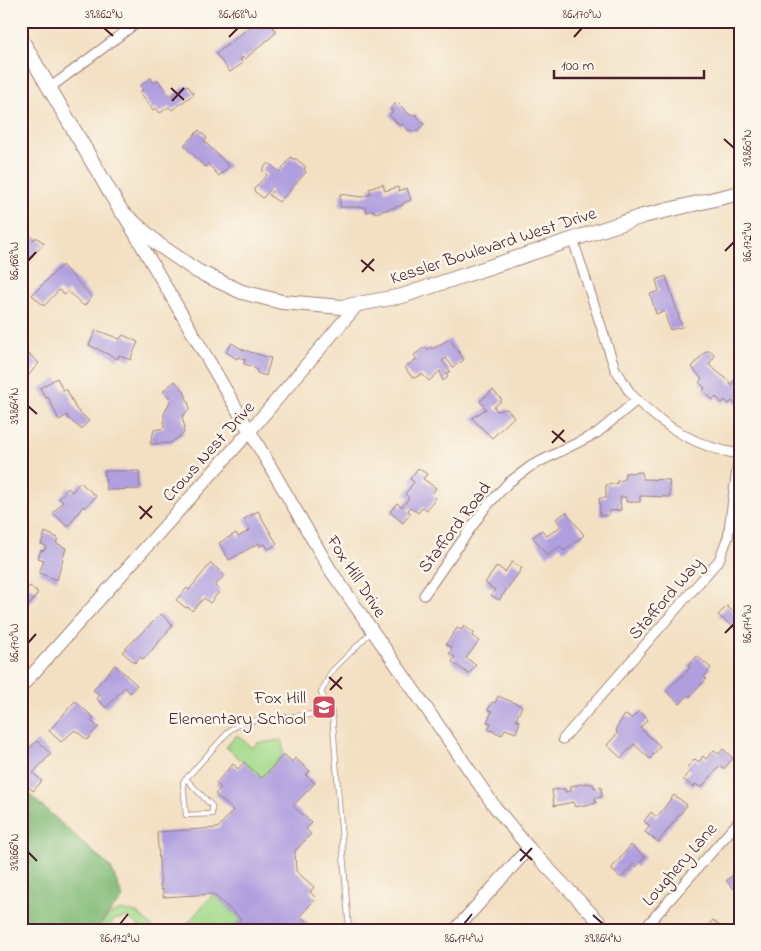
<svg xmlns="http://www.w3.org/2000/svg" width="761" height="951" viewBox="0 0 761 951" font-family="'Indie Flower',sans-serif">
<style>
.green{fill:#a4db8c;stroke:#777d5c}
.forest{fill:#83bb78;stroke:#666d52}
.building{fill:#b09fdf}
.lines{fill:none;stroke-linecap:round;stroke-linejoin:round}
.lane-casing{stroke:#9e8077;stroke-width:6}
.street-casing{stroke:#9e8077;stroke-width:11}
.secondary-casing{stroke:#9e8077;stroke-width:14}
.primary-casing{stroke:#9e8077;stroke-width:16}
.lane{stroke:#fff;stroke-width:4.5}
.street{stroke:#fff;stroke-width:9}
.secondary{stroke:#fff;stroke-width:12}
.primary{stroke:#fff;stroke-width:14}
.ticks{fill:none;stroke:#4a1f2b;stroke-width:2}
.labels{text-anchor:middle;stroke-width:5;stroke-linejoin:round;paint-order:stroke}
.street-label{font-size:18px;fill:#4a1f2b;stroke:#fbf7ec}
.poi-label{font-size:18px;fill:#4a1f2b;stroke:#fbf7ec;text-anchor:end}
.neatline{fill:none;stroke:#4a1f2b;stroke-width:2}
.ticks-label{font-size:12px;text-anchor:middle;fill:#4a1f2b}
</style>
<rect width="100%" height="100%" fill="#fbf7ec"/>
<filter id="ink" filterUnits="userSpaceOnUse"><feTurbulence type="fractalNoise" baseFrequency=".02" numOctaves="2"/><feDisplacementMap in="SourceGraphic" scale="10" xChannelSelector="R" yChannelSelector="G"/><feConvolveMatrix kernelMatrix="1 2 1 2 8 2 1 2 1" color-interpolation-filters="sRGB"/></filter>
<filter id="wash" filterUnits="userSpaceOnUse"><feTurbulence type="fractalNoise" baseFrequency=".0096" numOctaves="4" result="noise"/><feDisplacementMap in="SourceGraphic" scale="20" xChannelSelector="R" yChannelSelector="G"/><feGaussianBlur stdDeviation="1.12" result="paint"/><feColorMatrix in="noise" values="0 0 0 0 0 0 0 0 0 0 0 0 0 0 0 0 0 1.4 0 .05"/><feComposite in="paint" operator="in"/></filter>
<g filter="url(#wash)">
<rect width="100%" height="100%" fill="#f3e0c3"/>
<path class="green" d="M237,735L252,748L258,743L282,740L284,754L262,778L226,747Z
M213,894L241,919L231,930H182Z
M121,910L137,913L156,930H144L127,917L114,920L105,930H96L109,915Z"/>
<path class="forest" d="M21,787L111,868L123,898L94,930H21Z"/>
<g id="blocks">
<path class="building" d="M257,21L263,27L269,22L277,32L245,59L243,57L240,59L243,63L230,72L216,54Z
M151,78L154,83L158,80L170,97L187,85L194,94L172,110L169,107L160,113L156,108L153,110L140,92L143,90L140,86Z
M397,102L410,115H416L424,124L417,131L408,130L402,124L400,126L389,115L393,111L390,109Z
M199,130L207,138L204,141L229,166L219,176L208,164L205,167L184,145Z
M291,157L294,160L295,158L306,167L304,169L306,172L285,196L279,202L269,195L272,192L270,190L263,198L255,192L254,189L267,175L262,170L268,163L280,172Z
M383,184L385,191L398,187L399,191L407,188L411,200L403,203V205L375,213L374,210L367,212L365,207H340V194L362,197L371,194L369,189Z
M21,225L34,240L36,237L44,243L31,258L21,250Z
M62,265L92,297L84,306L68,291L65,295L59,290L44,306L32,295Z
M666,276L682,327L670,330L664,311L656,314L650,294L659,291L656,280Z
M96,330L120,339L123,335L138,342L130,360L119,355L118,359L89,345Z
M450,339L464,360L453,367L446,358L442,361L450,371L446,374L448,377L443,381L440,371L429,381L422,374L414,378L410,375L405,367L417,359L414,355L425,347L427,350L430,347L432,349Z
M232,343L243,350L271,358L266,376L257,373V370L253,367L244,364L245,359L238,357L237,359L226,352Z
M21,347L39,363L27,377L21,372Z
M706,351H711L715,355L709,365L728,380L731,385L736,378H740V401L736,405L732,401L729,404L725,400L722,403L716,397L713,400L703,391L705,388L699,382L702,379L692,367Z
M57,378L63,390H67L76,409L89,421L81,429L68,418V415L59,420L48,397L46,398L40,388Z
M175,381L184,391L190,408L182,417L185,428L183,430L184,433L171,443L150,444L154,430L164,428V414L171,399L163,391Z
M493,390L502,400L494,407L497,411L507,409L514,417L492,438L472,418L486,409L480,401Z
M418,468L427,474L423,479L436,488L432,494L436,498L427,510L423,507L418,513L410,507L408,511L411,513L403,523L390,512L397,503L402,507L409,498L405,494L414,482L410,479Z
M104,471H139L140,489L107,490Z
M642,472L643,479L669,480L670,497L640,496V502H626V497H620L621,510L609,511V515L600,516L599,498H606V485L617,484V481L624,480L625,473Z
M80,482L96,496L85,508L83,506L68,527L53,513L63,502L59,498L68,488L72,492Z
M258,511L277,544L268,549L265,544L260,546L259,543L229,560L219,543L236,533L238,537L250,530L244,519Z
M566,512L584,535L564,551L560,546L547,556L533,537L542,530L547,536L561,526L556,519Z
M45,532L58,538L56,543L66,548L57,580L39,573L44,560L38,558L41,550L44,551L46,546L41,544Z
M512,562L522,568L499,600L491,595L495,590L485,583L497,566L505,572Z
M211,563L224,575L215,586L220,591L210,603L204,598L192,611L188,607L186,608L176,600L187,588L189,590Z
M30,586L38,593L21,616V587L26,590Z
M727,606L740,619V632L718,615Z
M161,614L173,625L148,655L142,659L140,657L135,663L122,652Z
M464,626L474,633L472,636L479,641L466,658L476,665L469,674L452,662L455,657L449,653L452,648L446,644L457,628L461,630Z
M697,656L711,668L704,677L706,679L690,697L688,695L680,704L666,691L690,668L688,666Z
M115,665L137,685L130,693L125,687L106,708L97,699L100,695L93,690Z
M498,696L522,706L516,720L519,721V725L516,733L505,729L502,735L488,729L491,723L487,722L492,711L488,710L492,702L495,703Z
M75,701L94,718L91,721L98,727L87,740L75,730L61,742L49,731Z
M639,711L648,719L640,728L660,746L650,759L634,744L621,758L607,745L617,734L616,728L625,715L632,718Z
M37,741L51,754L33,773L42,781L33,791L21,780L24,771L21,769V756Z
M723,749L733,758L724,769L720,766L701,788L696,784L693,787L683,779L691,770L687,767L695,759L699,762L703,756L706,759L714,750L719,754Z
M284,754L292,762L295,758L310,771L306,775L315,783L293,806L312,823L306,829L311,834L295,851L296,871L314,887L310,892L316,898L300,916L316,930H231L241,919L213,894L163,897V889L161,890L157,832L218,828L233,810L215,794L221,788L216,783L233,764L238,769L244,762L262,778Z
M586,783L593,784L594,788L601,787L602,797L595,798L596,803L575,807L573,802L554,806L552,790L565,789V792L571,791V786Z
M674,795L687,805L658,842L645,832L650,826L644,821L651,812L657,817Z
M631,845L645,857L636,867L633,864L621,878L611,869Z
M740,864V895L726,881L738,870L736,868Z
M713,920L723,929L704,930Z
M538,923L544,930H532Z"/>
</g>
</g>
<g filter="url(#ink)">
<use href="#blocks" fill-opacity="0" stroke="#9e8077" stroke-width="1"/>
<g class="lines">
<g class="lane-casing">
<path id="lane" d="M186,779L212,806V814L186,815L183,782L231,729L244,722L332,712
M349,930L332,712L321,693L331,672L371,632"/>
</g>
<g class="street-casing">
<path id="street" d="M51,87L139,21
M573,240L615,369C622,377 625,387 632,395C661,425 698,448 740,454
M424,595L485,508L508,483L531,466L597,433L637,400
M563,739L719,560L728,537L739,454
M643,930L740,820"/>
</g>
<g class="secondary-casing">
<path id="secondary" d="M124,215L331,571L495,807L529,848L607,930
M21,687L249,432L358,304
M455,930L529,848"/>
</g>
<g class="primary-casing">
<path id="primary" d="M21,39L121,211L159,245L197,271L242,292L282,302L342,307L402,296L643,216L740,193"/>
</g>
<use href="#lane" class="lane"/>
<use href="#street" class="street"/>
<use href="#secondary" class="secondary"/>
<use href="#primary" class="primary"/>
</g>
</g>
<path class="ticks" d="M104,28L113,36M229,37L238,28M574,37L582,28M171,88L184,100M172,101L184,88M724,139L734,148M725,251L734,242M361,260L374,271M28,261L36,252M362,272L374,259M28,406L37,414M552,431L565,442M552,443L564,430M139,506L152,518M140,519L152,506M725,633L734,624M28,643L36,634M329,677L342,689M330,690L342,677M520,849L532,860M28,852L37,861M520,861L532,848M593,915L603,924M120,924L128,914M464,924L472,914"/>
<defs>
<g id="school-square" transform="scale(1.25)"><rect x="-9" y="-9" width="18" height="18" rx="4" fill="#d1495b" stroke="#fbf7ec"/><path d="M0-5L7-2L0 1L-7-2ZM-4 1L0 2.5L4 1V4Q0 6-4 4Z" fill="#fff"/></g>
</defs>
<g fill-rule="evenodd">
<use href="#school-square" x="324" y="707"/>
</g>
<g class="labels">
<g class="street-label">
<text transform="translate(493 245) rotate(-18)" y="6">Kessler Boulevard West Drive</text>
<text transform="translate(208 451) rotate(-48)" y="6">Crows Nest Drive</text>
<text transform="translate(454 527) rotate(-53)" y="6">Stafford Road</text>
<text transform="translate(357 576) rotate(57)" y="6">Fox Hill Drive</text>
<text transform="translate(665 598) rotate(-49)" y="6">Stafford Way</text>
<text transform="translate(679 864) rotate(-49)" y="6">Loughery Lane</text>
</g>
<g class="poi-label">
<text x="306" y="703">Fox Hill<tspan x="306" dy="21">Elementary School</tspan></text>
</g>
</g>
<rect width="761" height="951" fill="none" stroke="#fbf7ec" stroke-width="55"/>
<path d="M554 70v8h150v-8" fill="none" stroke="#4a1f2b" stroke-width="2.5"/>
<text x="561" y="70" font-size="15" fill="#4a1f2b" stroke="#fbf7ec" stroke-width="4" paint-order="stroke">100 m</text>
<rect x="28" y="28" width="706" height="896" class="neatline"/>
<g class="ticks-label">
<text x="104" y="18">39.862°N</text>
<text x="238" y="18">86.168°W</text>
<text x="582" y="18">86.170°W</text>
<text transform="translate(747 148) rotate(-90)" y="4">39.860°N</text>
<text transform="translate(747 242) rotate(-90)" y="4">86.172°W</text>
<text transform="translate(14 261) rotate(-90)" y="4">86.168°W</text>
<text transform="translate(14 406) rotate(-90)" y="4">39.864°N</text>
<text transform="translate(747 624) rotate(-90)" y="4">86.174°W</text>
<text transform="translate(14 643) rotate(-90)" y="4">86.170°W</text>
<text transform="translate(14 852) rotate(-90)" y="4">39.866°N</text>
<text x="120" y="942">86.172°W</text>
<text x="464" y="942">86.174°W</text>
<text x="603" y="942">39.864°N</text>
</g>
</svg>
